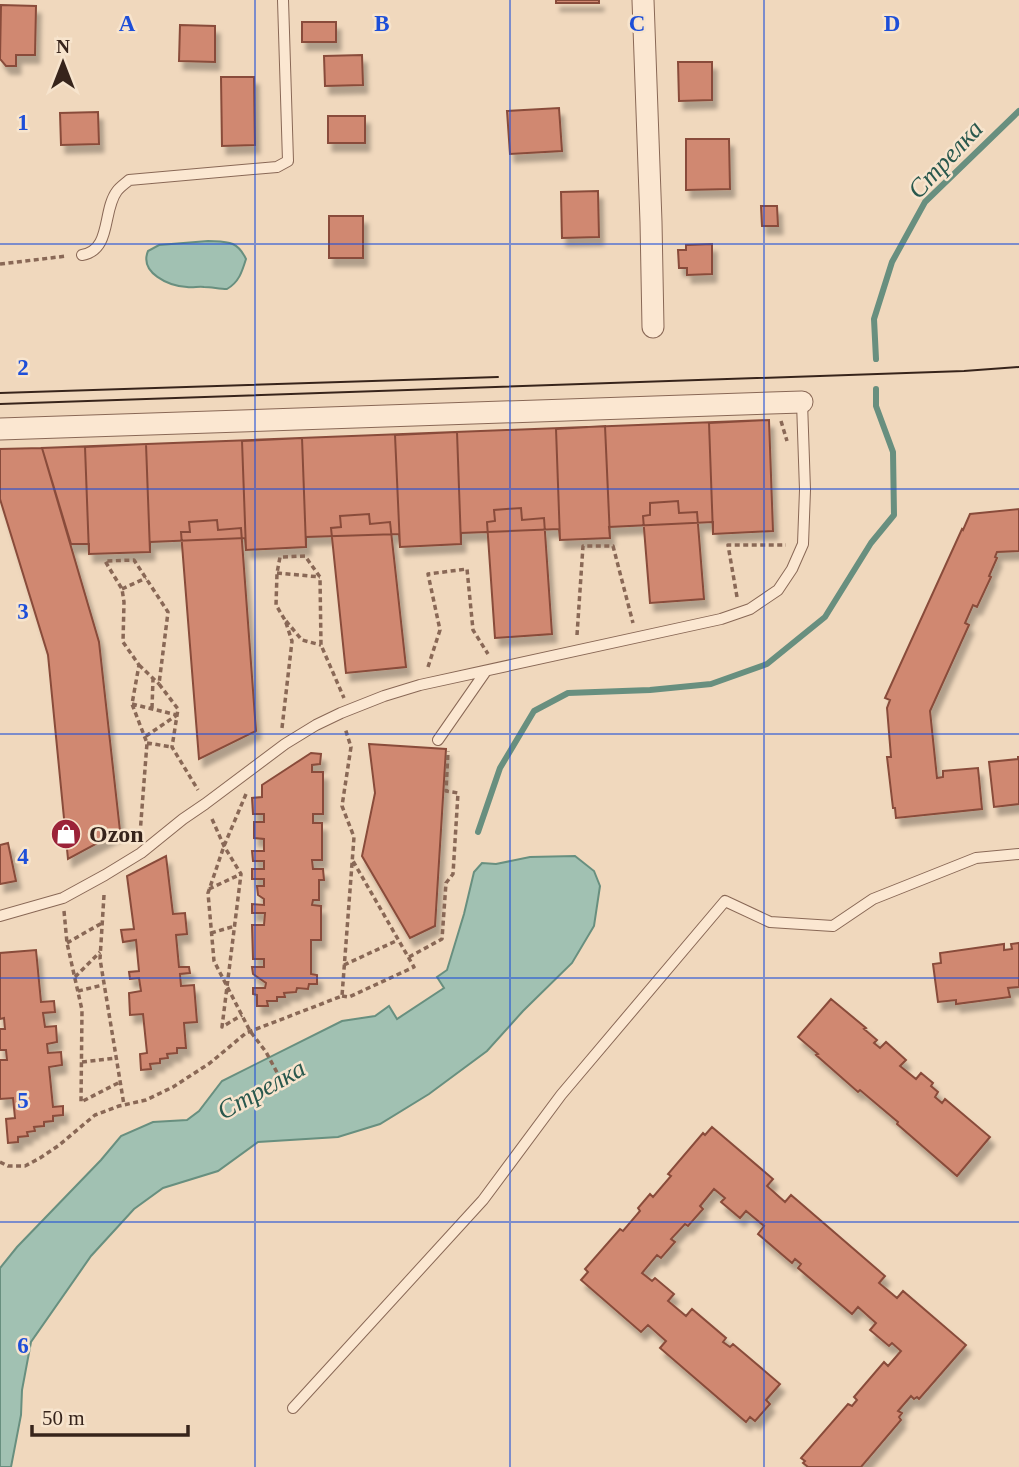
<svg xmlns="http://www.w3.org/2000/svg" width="1019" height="1467" viewBox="0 0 1019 1467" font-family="'Times New Roman',serif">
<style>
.water{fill:#a1c1b2;stroke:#688f7f;stroke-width:2}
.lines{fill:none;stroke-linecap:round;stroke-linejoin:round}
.stream{stroke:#688f7f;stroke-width:6}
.building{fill:#d08871;stroke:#894c3a;stroke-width:2;filter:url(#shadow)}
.service-casing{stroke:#896856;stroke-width:12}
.minor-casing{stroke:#896856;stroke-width:23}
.path{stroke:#896856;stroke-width:3.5;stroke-dasharray:5 3.5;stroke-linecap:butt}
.service{stroke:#fbe7d1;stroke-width:10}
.minor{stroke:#fbe7d1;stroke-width:21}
.tram{stroke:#37241b;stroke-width:2}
.grid{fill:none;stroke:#1d4ed8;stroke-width:2;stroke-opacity:0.55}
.labels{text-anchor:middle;stroke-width:5;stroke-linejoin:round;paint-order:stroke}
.poi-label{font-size:24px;font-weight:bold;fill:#37241b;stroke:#f7e4cd;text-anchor:start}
.water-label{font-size:26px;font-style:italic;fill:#29584d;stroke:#f7e4cd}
.grid-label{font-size:23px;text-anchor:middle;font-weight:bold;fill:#1d4ed8;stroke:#f7e4cd;stroke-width:5;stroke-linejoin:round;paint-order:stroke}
</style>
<defs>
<filter id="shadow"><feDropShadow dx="4.5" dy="8" stdDeviation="2" flood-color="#0004"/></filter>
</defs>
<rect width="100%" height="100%" fill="#f0d8bd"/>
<path class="water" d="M208,241C227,242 237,240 246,259C242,272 239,282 227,289C219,289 212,287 204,287C199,286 193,288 187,287C169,286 139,273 148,251L159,245Z
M575,856L594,871L600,886L594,926L572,963L523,1011L487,1051L429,1094L380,1124L338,1137L258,1142L218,1171L163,1188L134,1209L91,1256L31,1342L22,1390L21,1415L11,1467H0V1268L17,1247L101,1160L121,1136L153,1122L187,1120L199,1111L222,1081L342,1021L375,1016L389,1006L397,1019L444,988L437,977L447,970L464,914L474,872L482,863L496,864L530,857Z"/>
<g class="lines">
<path class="stream" d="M876,359L874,319L892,262L925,202L1019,111
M478,832L500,768L534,711L568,693L650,690L711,684L767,664L825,617L871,543L894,515L893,452L876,406V389"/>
</g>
<path class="building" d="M556,0H599V3H556Z
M1,5L36,6L35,55H16V66H6L0,59Z
M302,22H336V42H302Z
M180,25L215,26V62L179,61Z
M362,55L363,85L325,86L324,56Z
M678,62H712V100L679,101Z
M221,77H254L255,145L222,146Z
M559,108L562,151L510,154L507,111Z
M98,112L99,144L61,145L60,113Z
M328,116H365V143H328Z
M686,139H729L730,189L686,190Z
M598,191L599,237L562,238L561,192Z
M761,206H777L778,226H762Z
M329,216H363V258H329Z
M712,244V274L687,275V268H679L678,250H686V245Z
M769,420L773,531L713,534L709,423Z
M769,420L773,531L713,534V522L609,527L610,538L560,540L559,529L461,533V544L400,547L399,534L306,537V547L246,550L245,538L150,542V552L89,554V544H71L42,448Z
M605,426L610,538L560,540L556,429Z
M457,432L461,544L400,547L395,435Z
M302,438L306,547L246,550L242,441Z
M146,444L150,552L89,554L85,447Z
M42,448L99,642L120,831L68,859L48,655L0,499V449Z
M678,501L679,513L697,512L704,599L650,603L643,516L650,515V503Z
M521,508L522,520L544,518L552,634L495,638L487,522L495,521L494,510Z
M1019,509V551L997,552L995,557L997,558L989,576L991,577L977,607L973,605L965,623L969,625L930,711L937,778L943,777V771L978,768L982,809L896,818L895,808H893L887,757H891L887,708L890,700L885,698L962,529L963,530L970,514Z
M369,514L370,524L390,522L406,667L346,673L331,528L341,527L340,516Z
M217,520L218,530L241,528L256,731L199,759L181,532H190L189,522Z
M369,744L446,749L435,926L410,938L362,856L375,793Z
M311,753L321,754L320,764L312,765V772H323V814H313V823H322V860H312L313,869H323L324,880H319V900H313L312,905L321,906V940H311V974L317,975V984H309L308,989L297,988L296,992L284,993L285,997H277V1001H267L268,1006H257V995L253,994V988H265L266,983L253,974L252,967H264V959H253L252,925H264L265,913H252V904L264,905V899L258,895L257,886H264V879H252V869H264V861H253L252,851H264V839L254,838V822H264V814H253L252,798L262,797V785Z
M1018,757H1019V804L994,807L989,762L1018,759Z
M8,843L16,881L0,884V845Z
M166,856L173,914L185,913L187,934L176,935L179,967H189L190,973L180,974L181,986L194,985L197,1022L184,1023L186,1048H177V1053L167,1054L168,1058L160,1059V1063L150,1064L151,1069L141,1070L140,1054L147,1053L143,1014L130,1015L129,993L141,991L139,978L130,979L129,972L139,971L136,940L123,942L121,930L134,929L127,876Z
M1019,943V987L1008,988L1010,997L956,1004V1000L938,1002L933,964L941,963L940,953L1004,944V950L1012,949L1011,944Z
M36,950L41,1002L54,1001L55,1012L43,1013L45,1027L56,1026L57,1042L47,1044L48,1053L61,1052L62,1065L49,1067L53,1107L63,1106V1115L53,1116V1121L44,1122V1126L34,1127L35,1131L27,1132L28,1136L18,1137V1142L8,1143L6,1119L15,1118L13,1098L0,1099V1060H7L6,1050H0V1029H5L4,1018L0,1019V953Z
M831,999L866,1028L864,1029L877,1040L874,1043L880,1048L886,1042L906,1060L900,1066L916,1079L921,1073L933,1083L931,1086L938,1092L935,1097L942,1103L945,1099L990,1137L957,1176L897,1124L898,1122L860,1090L858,1092L816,1055L818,1054L798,1037Z
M712,1127L773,1179L767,1186L785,1202L791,1195L885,1276L879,1283L897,1298L903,1291L966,1345L919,1399L917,1397L914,1399L911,1396L898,1411L902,1413L899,1417L901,1420L861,1467H808L803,1463L805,1461L801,1458L848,1404L852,1406L857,1400L854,1397L884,1362L888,1366L901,1351L892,1343L889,1346L870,1330L876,1323L858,1307L852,1314L798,1268L801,1264L795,1259L792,1263L758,1234L764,1226L746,1211L740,1218L721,1202L725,1198L714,1189L700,1206L703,1209L688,1226L685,1224L671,1239L675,1242L661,1258L657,1255L642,1273L652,1281L655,1278L674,1294L668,1301L686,1316L692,1309L726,1338L723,1342L730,1347L733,1344L780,1384L766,1400L770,1404L755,1421L750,1417L746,1422L660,1348L666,1341L648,1325L641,1332L581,1280L588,1272L585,1269L620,1229L623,1231L640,1211L638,1208L650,1194L653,1197L671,1176L668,1174L703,1133L705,1135Z"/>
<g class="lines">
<g class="service-casing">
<path id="service" d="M82,255C112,250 102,211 117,191C120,187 126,183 129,180L277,167L288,161L283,0
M438,740L486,671
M0,916L63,898L105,875L141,853L183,819L205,804L285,744L316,725L341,713L384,696L420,685L721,619L750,609L778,590L792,569L803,544L805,490L802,402
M293,1408L483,1200L561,1095L725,901L770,922L833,926L873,899L976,858L1019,854"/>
</g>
<g class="minor-casing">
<path id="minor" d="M643,0L651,222L653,327
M0,429L802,402"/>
</g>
<path class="path" d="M0,264L67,256
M781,421L787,441
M277,573L320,577
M122,589L146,578
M737,597L728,545H786
M286,621L302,640L321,645
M577,635L583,546H613L633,623
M139,665L159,684
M428,667L440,630L428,574L467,569L473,630L488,654
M132,704L177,715
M152,708L153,679
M282,728L292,641L285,620L276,605L277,573L280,557L305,556L320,577L321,645L344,698
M146,736L177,715
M147,743L172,747
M246,794L224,846L208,893L214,961L250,1031L266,1052L280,1078
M212,819L224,846L241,874L222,1027L242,1015
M140,834L147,743L132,704L139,665L123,642L124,602L122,589L105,561L134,560L168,612L159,684L178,709L172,747L198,790
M209,889L241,874
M104,895L100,959L124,1105
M64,911L67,943L82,1010L81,1102L120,1082
M211,933L235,926
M67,943L102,923
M409,957L442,939L446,883L453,874L458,793L446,791L448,751
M344,965L398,940
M75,977L100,952
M78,991L103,985
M342,996L349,997L414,967L353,861
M82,1062L116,1058
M0,1162L8,1166H25L40,1158L58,1146L95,1115L119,1106L146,1100L173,1087L210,1063L246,1033L342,996L354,837L342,806L351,747L345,728"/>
<use href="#service" class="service"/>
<use href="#minor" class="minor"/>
<path class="tram" d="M0,393L498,377
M0,404L964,371L1019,367"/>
</g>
<path class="grid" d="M255,0V1467M510,0V1467M764,0V1467M0,244H1019M0,489H1019M0,734H1019M0,978H1019M0,1222H1019"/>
<defs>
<g id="shop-disc" transform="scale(1.575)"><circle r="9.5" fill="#9b2238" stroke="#f7e4cd"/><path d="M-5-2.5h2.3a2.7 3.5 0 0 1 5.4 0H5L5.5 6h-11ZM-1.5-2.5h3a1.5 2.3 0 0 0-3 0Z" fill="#fff"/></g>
</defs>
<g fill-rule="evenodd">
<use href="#shop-disc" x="66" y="834"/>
</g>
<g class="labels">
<g class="poi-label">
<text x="89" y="842">Ozon</text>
</g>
<g class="water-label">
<text transform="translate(945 159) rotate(-47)" y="9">Стрелка</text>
<text transform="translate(261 1089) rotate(-29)" y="9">Стрелка</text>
</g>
</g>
<g class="grid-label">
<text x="127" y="31">A</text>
<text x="382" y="31">B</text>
<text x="637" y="31">C</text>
<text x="892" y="31">D</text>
<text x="23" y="130">1</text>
<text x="23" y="375">2</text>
<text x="23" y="619">3</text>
<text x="23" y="864">4</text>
<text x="23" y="1108">5</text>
<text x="23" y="1353">6</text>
</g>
<g transform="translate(63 63)" stroke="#f7e4cd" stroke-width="5" paint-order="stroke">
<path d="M0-5L12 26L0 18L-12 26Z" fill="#37241b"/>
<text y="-10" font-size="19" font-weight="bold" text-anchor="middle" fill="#37241b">N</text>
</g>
<path d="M32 1425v10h156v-10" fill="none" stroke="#37241b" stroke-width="3.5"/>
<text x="42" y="1425" font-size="21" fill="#37241b" stroke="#f7e4cd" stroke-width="5" paint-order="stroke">50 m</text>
</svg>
